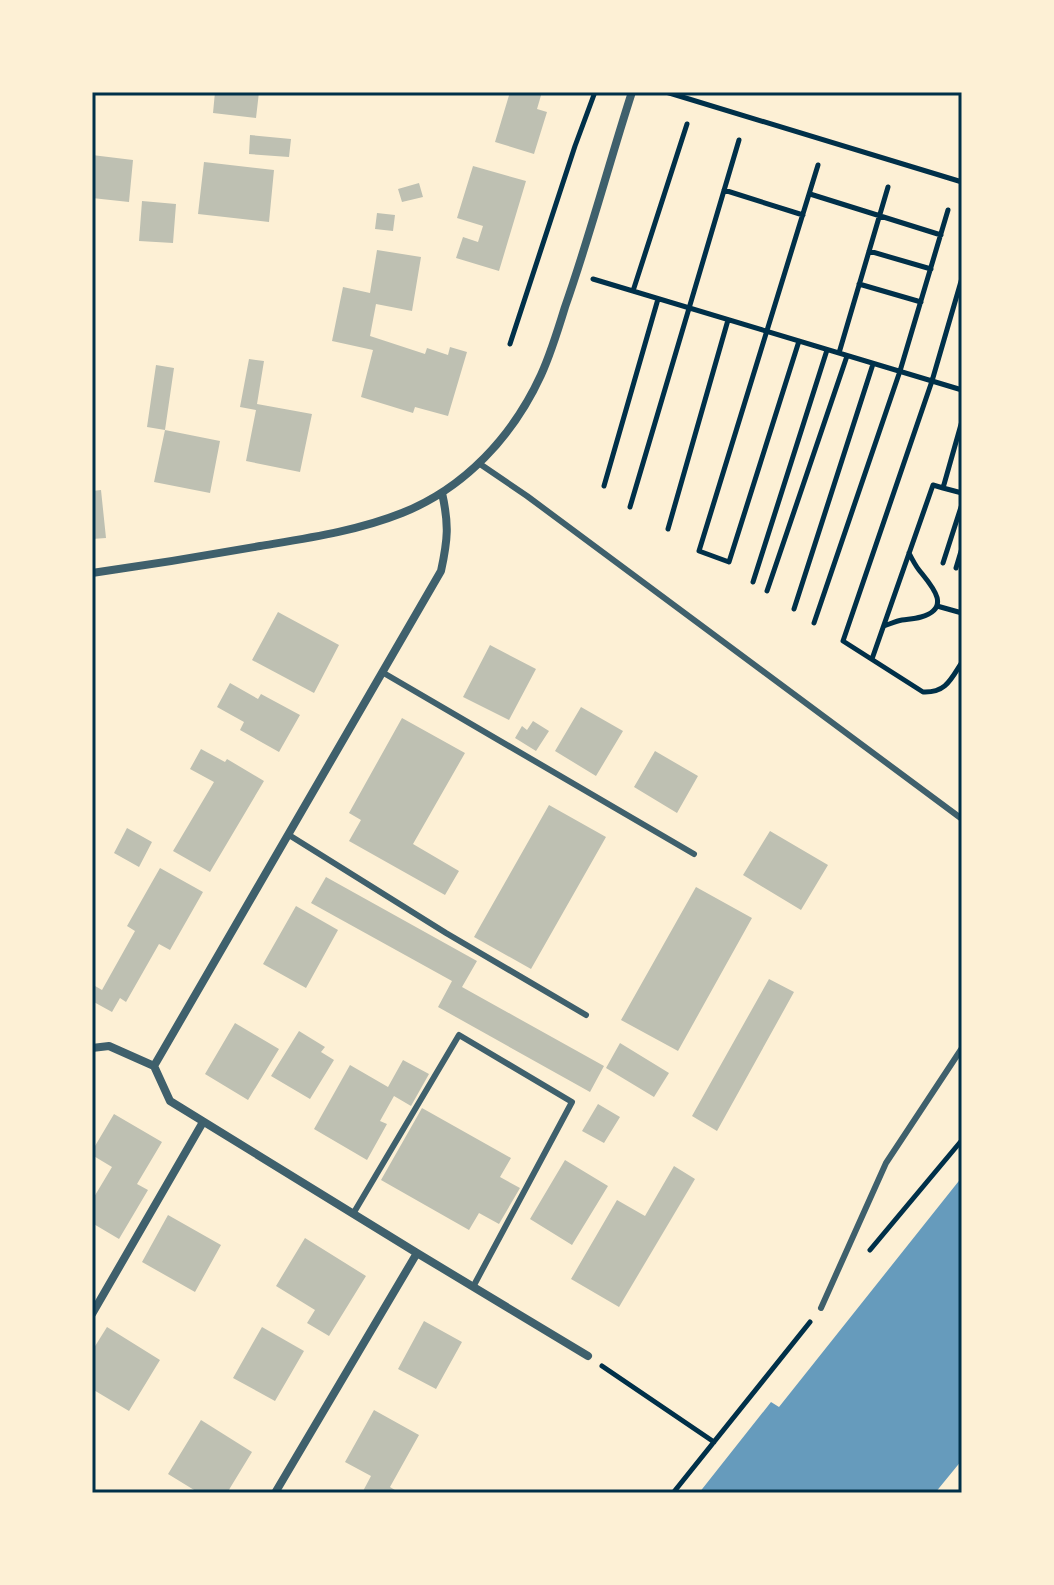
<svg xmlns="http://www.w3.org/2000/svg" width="1054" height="1585" viewBox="0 0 1054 1585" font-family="'Varela Round',sans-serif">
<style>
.water{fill:#669bbc}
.building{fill:#bec0b2}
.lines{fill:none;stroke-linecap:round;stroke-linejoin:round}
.path{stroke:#003049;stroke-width:5}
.service{stroke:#3f606c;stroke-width:6}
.minor{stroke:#3f606c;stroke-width:8}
.neatline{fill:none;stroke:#003049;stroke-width:3}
</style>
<rect width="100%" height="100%" fill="#fdf0d5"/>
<path class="water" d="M962,1177V1460L935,1493H699L771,1402L779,1407Z"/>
<path class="building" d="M215,92H259L256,118L213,113Z
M510,92H542L537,109L547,112L534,154L495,142Z
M250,135L291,139L289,157L249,154Z
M92,155L133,160L129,202L92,198Z
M204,162L274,170L269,222L198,214Z
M473,166L526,181L499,271L456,258L463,237L478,242L483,226L457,218Z
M419,183L423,197L402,202L398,189Z
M142,201L176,204L173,243L139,241Z
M377,213L395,215L393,231L375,229Z
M377,250L421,257L412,311L376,304L370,336L425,354L427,348L448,355L450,347L467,352L448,416L415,407L413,413L361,397L373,350L332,341L343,287L370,293Z
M249,359L264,361L257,404L312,414L300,472L246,461L256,410L240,407Z
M156,365L174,368L165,430L220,441L210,493L154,482L165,430L147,427Z
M101,490L106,538L92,539V491Z
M278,612L339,645L314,693L252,660Z
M490,645L536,669L509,720L463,697Z
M230,683L258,699L261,694L300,715L279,752L240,730L244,722L217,707Z
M581,707L623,731L596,776L555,751Z
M402,718L465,753L413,844L459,871L445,895L349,841L361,820L349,813Z
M533,721L549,731L536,751L515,738L522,726L527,730Z
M201,749L225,762L227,759L264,781L210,872L173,851L214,782L190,769Z
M655,751L698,776L677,813L634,787Z
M549,805L606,837L531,969L474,937Z
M127,828L152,842L139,867L114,853Z
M770,831L828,865L801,910L743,875Z
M160,868L203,892L170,950L159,944L126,1002L120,998L112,1012L92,1001V990L95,986L102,990L135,931L127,926Z
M326,877L477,961L462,987L604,1066L590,1092L438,1007L452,981L311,903Z
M696,887L752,918L678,1051L621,1020Z
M296,906L338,930L306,988L263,964Z
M769,979L794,992L717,1131L692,1116Z
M235,1023L279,1049L248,1100L205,1074Z
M299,1031L325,1047L321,1052L334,1060L310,1099L271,1076Z
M620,1043L669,1073L654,1097L606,1068Z
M403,1060L429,1074L411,1106L394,1096L380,1121L387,1124L367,1160L314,1129L350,1065L388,1087Z
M598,1104L620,1117L604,1143L582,1131Z
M422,1108L511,1158L500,1177L520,1188L499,1224L479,1213L469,1230L381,1180Z
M114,1114L162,1142L137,1184L148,1190L119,1239L92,1223V1195L94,1197L112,1167L92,1155V1151Z
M565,1160L608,1186L572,1245L530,1219Z
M674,1166L695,1179L619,1307L571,1279L617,1200L645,1216Z
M168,1215L221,1245L195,1292L142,1262Z
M305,1238L366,1276L329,1336L307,1323L315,1310L276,1286Z
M424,1321L462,1342L436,1389L398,1369Z
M107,1327L160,1360L129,1411L92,1389V1351Z
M262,1327L304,1351L275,1401L233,1378Z
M374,1410L419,1435L390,1487L400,1493H362L371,1476L345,1462Z
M201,1420L252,1452L227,1493H199L168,1474Z"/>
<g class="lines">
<path class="path" d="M666,92L962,182
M724,190L803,215
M810,194L941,235
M869,251L931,269
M962,278L932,381L843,641L923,692C946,693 951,679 962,662
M593,279L962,390
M859,284L921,302
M633,291L687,124
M799,341L729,562L699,551L818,165
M510,344L575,146L595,92
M839,353L888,187
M962,421L943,488L962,493
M604,486L658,299
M630,507L739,140
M668,529L728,320
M943,563L962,504
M956,568L962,548
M753,582L827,350
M767,591L847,356
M937,606L962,613
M794,609L873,364
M814,623L900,371L948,210
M884,626C890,624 896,621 902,620C908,619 914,619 921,617C953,608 931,585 919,570C915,565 912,559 909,553
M872,659L933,485L943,488
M870,1250L962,1140
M602,1366L714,1442
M673,1493L810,1322"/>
<path class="service" d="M480,464L527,496L962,819
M382,672L694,854
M289,835L446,933L586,1015
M353,1214L459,1035L572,1102L473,1287
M821,1308L886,1163L962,1048"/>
<path class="minor" d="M92,573C148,565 204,556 260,546C308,538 357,531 402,513C465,488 513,436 541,375C551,353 558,330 565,307C590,236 609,163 632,92
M92,1048L109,1046L154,1066
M154,1066L441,571C448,539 449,524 442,493
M154,1066L170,1101L417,1253L588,1356
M92,1314L203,1122
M275,1493L417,1253"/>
</g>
<rect width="1054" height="1585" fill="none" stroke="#fdf0d5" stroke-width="188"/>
<rect x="94" y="94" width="866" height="1397" class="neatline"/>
</svg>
